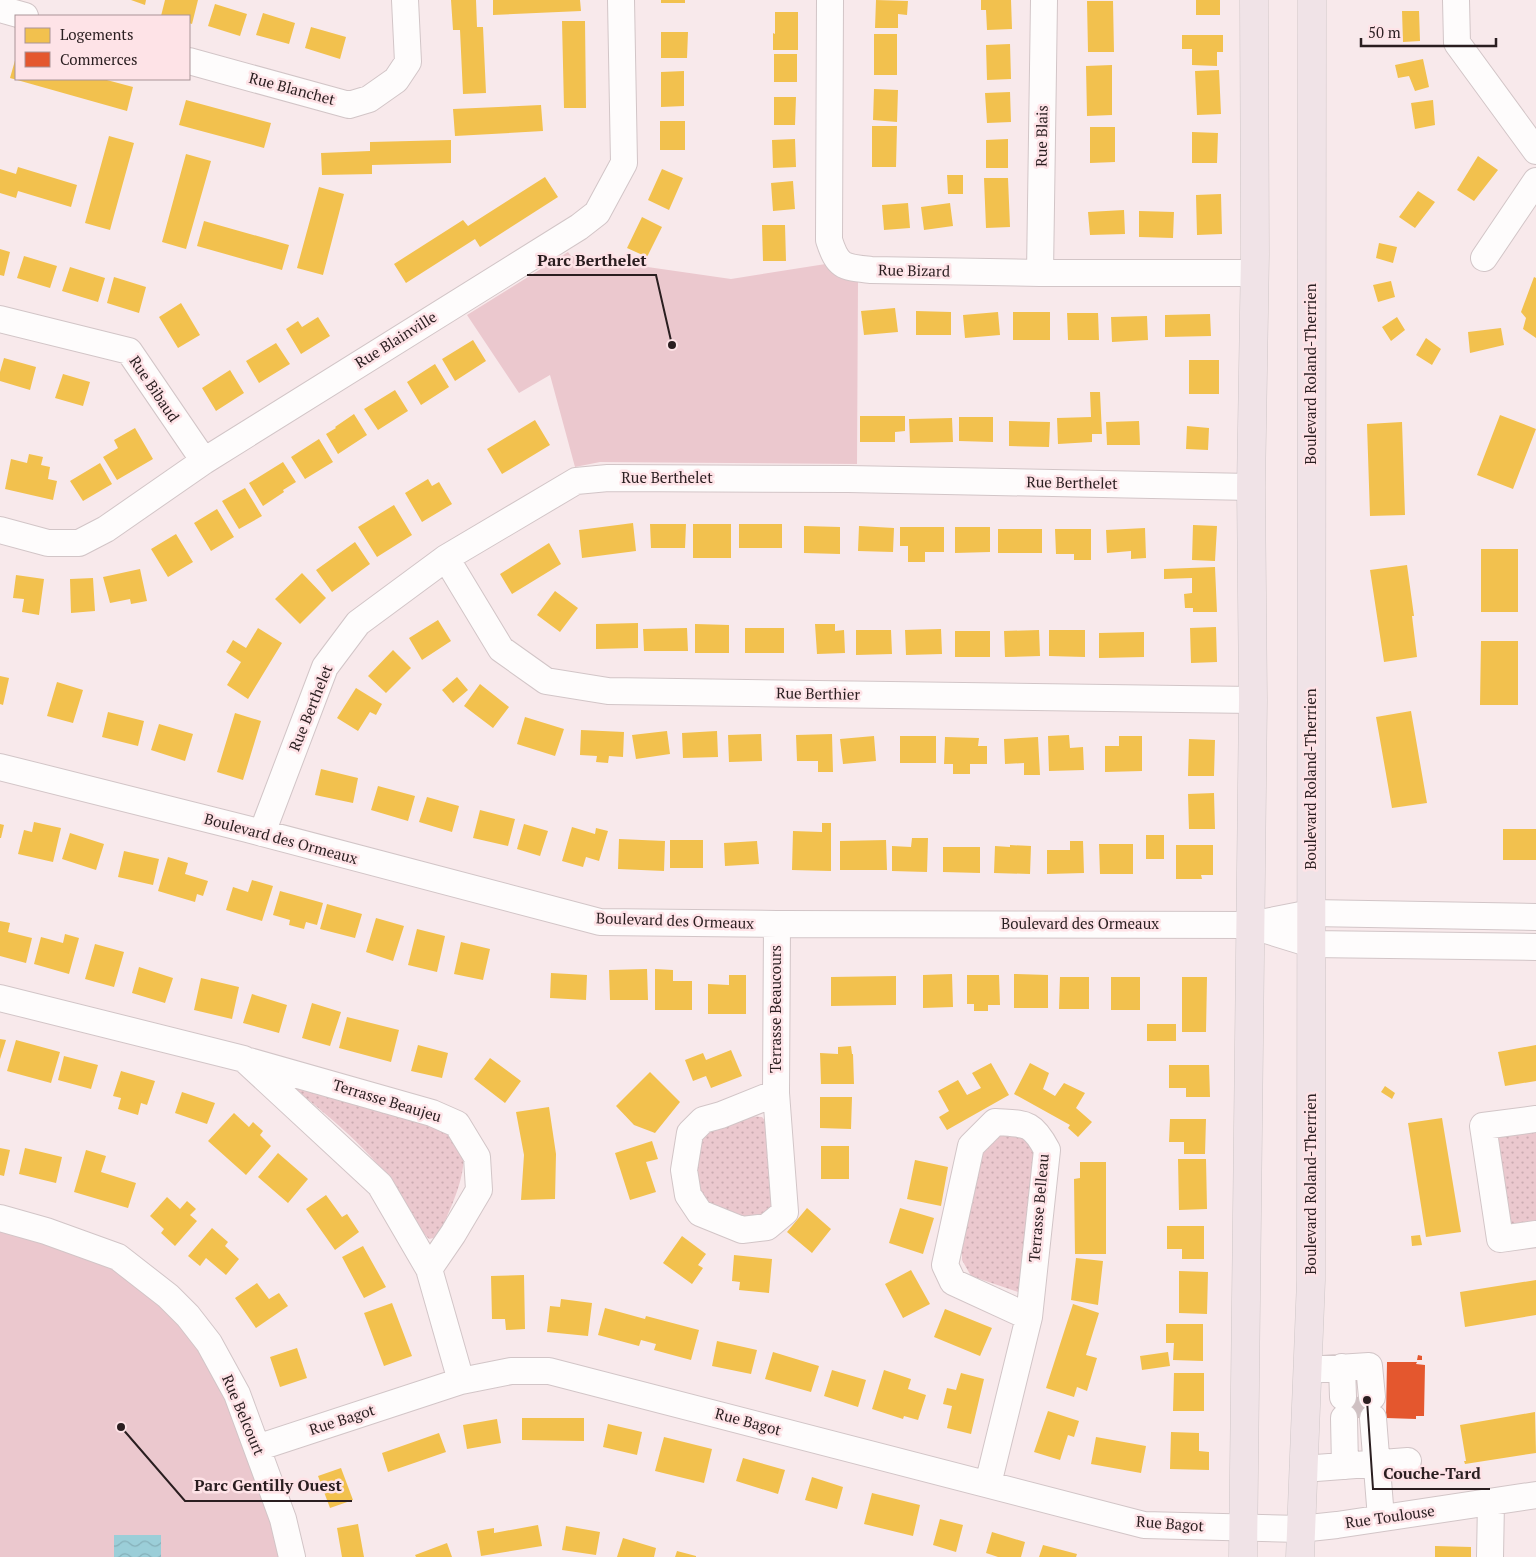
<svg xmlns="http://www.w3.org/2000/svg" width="1536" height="1557" viewBox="0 0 1536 1557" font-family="'PT Serif',serif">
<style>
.grass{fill:url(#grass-dots)}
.park{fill:#ebc8ce}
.water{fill:url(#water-waves)}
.homes{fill:#f2c14e}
.shops{fill:#e4572e}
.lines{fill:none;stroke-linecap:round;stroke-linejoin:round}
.minor-tunnel{stroke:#cfc0c2;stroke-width:26;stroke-dasharray:26 13;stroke-linecap:butt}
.minor-casing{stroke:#d2c5c7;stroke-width:28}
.major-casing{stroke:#cec6c7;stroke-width:29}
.minor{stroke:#fefcfc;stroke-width:26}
.major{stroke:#f0e3e7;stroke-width:28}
.labels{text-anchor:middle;stroke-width:5;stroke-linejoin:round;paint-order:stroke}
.street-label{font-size:15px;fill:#2a1e20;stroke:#fee3e7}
.leader{fill:none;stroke:#2a1e20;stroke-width:2}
.callout-dot{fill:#2a1e20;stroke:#fee3e7;stroke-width:2}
.callout-label{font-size:16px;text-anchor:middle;font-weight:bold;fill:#2a1e20;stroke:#fee3e7;stroke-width:5;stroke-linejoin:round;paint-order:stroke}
</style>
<defs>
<pattern id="grass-dots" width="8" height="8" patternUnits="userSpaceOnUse" patternTransform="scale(1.25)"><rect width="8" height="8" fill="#ebc8ce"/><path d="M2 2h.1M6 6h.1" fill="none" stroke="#caabb1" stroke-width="1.8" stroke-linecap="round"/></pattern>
<pattern id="water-waves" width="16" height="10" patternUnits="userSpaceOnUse" patternTransform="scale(1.25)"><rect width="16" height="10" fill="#9bced8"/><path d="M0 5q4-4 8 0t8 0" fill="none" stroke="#86b0b9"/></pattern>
</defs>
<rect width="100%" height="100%" fill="#f8e9eb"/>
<path class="grass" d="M280,1076L443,1126C448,1132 455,1137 459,1143C474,1165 447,1215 438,1237L429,1239C414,1225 408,1204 396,1188C365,1143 321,1111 280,1076Z
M749,1116L762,1117L768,1124L777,1201L766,1213L748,1218L711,1209L701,1199L693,1158L701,1140L710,1132Z
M1536,1125V1229L1504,1233L1488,1131Z
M1015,1135L1026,1138L1034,1152L1021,1293L971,1276L962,1260V1247L979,1155L997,1136Z"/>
<path class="park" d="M568,252L571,256L731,279L832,263L858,282L857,464L600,462L575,467L550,375L519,393L467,315Z
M0,1221L116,1260L164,1298L223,1378L286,1557H0Z"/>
<path class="water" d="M114,1535H161V1557H114Z"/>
<path class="homes" d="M131,0H146L145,5Z
M165,0H198L192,24L189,23V16H161Z
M451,0H476L477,27H483L486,93L463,94L460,30H453Z
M493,0H580L581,11L493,15Z
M661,0H685V3H661Z
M876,0L908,1L907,15L898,14V28H875Z
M981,0H1011L1012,29L987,30L986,10H981Z
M1196,0H1220V15H1196Z
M1087,1H1113L1114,52H1088Z
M215,4L247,14L240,36L208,26Z
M1402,11H1419L1420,41L1403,42Z
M775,12H798V50H773V33L775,34Z
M263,13L295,23L289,44L256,35Z
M562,21H585L586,108H564Z
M311,27L346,37L340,59L305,48Z
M661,32H688L687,58H661Z
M874,34H897V75H874Z
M1182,35H1223V52H1217V66L1192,65V49H1182Z
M1010,44L1011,79L987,80L986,45Z
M774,54H797V82H774Z
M16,57V79H103L133,87L127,111L10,78Z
M1423,59L1429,87L1415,91L1409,76L1398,78L1395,65Z
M1112,65V115L1087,116L1086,66Z
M1219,70L1221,114L1197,115L1195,71Z
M684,71V106L661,107V72Z
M874,89L898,90L897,122L873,120Z
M1010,92L1011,122L987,123L985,93Z
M774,97H796L795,125H774Z
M186,100L271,123L264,148L179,125Z
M1433,100L1435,125L1415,129L1411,103Z
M541,105L543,131L455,136L453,109Z
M660,121H685V150H660Z
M872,126H897L896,167H872Z
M1090,127H1115V162L1090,163Z
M1192,132L1218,133L1217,163H1192Z
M109,136L134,143L110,230L85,223Z
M795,139L796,167L773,168L772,140Z
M1008,139V168H986V140Z
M451,140V163L372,165V174L322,175L321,153L370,151V142Z
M186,154L211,161L186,249L162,242Z
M1478,156L1498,170L1474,201L1457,190Z
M18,167L77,185L71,207L18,191L16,198L0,193V169L16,174Z
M662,169L683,178L669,210L648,200Z
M947,175H963V194H948Z
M545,177L558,197L480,247L475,239L406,283L394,264L463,220L468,226Z
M984,178H1008L1010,227L986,228Z
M793,181L795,209L773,211L771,183Z
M319,187L344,194L323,275L297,268Z
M1418,191L1435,202L1415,228L1399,217Z
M1221,194L1222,234L1197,235L1196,195Z
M908,203L910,228L884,230L882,205Z
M950,203L953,226L924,230L921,207Z
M1124,210L1125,234L1090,235L1088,212Z
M1139,211L1174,212L1173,238L1139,237Z
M642,217L662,227L647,257L627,248Z
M204,221L289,245L282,270L197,246Z
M762,225H785L786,261H763Z
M1379,243L1397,247L1393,263L1376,258Z
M0,249L10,252L4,276L0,275Z
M24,256L57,266L50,288L17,278Z
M70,267L105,278L98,302L62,291Z
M114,277L146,287L139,313L107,303Z
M1534,277L1536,278V338L1523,329L1526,318L1521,312Z
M1391,281L1395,297L1378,302L1373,285Z
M181,303L200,335L178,348L159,317Z
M895,308L898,332L864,335L861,311Z
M916,311L951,312V335H916Z
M998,312L1000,335L965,338L963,315Z
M1013,312H1050V340H1013Z
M1067,313H1098L1099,340H1068Z
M1210,314L1211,336L1165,337V315Z
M1147,316L1148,340L1112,342L1111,317Z
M318,317L330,336L301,354L286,329L298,321L302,327Z
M1397,317L1405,330L1391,341L1382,327Z
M1501,328L1504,345L1470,353L1468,332Z
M1426,338L1441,349L1432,365L1416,355Z
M473,340L486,361L455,381L442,359Z
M276,343L290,364L259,383L246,361Z
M4,358L36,367L30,390L0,381V372Z
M1189,360H1219V394H1189Z
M435,364L449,387L421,405L407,382Z
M230,370L244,393L216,411L202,388Z
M63,374L90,382L83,406L55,398Z
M395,390L408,411L378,430L364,409Z
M1090,392H1100L1102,434H1092V442L1058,444L1057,418L1091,417Z
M354,414L367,435L338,454L326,434L336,428L335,427Z
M1500,415L1536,429L1513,489L1477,475Z
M860,416H905V431L895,432V442H860Z
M959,417H993V442L959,441Z
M952,418L953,442L910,443L909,419Z
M535,420L550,445L502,474L487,449Z
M1009,421L1050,422L1049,447L1009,446Z
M1139,421L1140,445H1107L1106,422Z
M1402,422L1405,515L1370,516L1367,424Z
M1187,426L1209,428L1208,450L1186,449Z
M135,428L153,459L117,480L103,457L118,448L114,440Z
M319,439L333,462L305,479L291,457Z
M29,454L43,457L41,465L50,467L48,479L57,481L53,500L5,489L11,459L27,463Z
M283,462L296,482L283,490L284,492L263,506L249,483Z
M100,463L112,484L83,501L70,481Z
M428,479L432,486L439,482L452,504L422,522L405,493Z
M245,488L262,516L239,529L222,501Z
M394,505L412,535L377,557L358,527Z
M217,509L234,537L211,551L194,523Z
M633,523L636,551L582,558L579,530Z
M650,524H686L685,548H651Z
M693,524H731V558H693Z
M739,524H782V548H739Z
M1193,525L1217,526L1215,561L1192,560Z
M804,526L840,527V554L804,553Z
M859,526L894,528L893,552L858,551Z
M900,527H944V552H925V562H908V546H900Z
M955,527H990V552L955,553Z
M1145,528L1146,558L1131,559V551L1107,553L1106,530Z
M998,529H1042V553H998Z
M1055,529H1091V560H1074V554H1056Z
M176,534L193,562L168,577L151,549Z
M355,542L370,564L332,592L316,570Z
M549,543L561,564L512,594L500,574Z
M1481,549H1518V612H1481Z
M1407,565L1414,616H1412L1417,657L1384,662L1370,570Z
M1215,567L1217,612H1193V608H1185L1184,594L1192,593V578L1164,579V569Z
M140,569L147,601L131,604L130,599L110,603L103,577Z
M302,573L326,598L300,624L275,599Z
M16,575L44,579L39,615L22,612L24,599L13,598Z
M93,578L95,611L71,613L70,579Z
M555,591L578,608L560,632L537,615Z
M438,620L451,641L422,660L409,638Z
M638,623V648L596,649V624Z
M695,624L729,625V653H695Z
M815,624H835V631L844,630L845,653L817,654Z
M1216,627L1217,662L1191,663L1190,628Z
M258,628L282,643L248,699L227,685L241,662L226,652L233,640L246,648Z
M687,628L688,651H644L643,629Z
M745,628H784V653H745Z
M941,629L942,654L906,655L905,630Z
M856,630H891L892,654L856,655Z
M1039,630L1040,656L1005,657L1004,631Z
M1049,630H1085V657L1049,656Z
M955,631H990V657H955Z
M1144,632V657L1099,658V633Z
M1481,641H1518V705H1480Z
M393,650L411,668L386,693L368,676Z
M0,676L9,678L3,705L0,704Z
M457,677L468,690L453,703L442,690Z
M57,682L83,690L73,723L47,716Z
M480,684L509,707L493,728L464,706Z
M356,688L382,704L376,715L370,712L358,731L337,718Z
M1411,711L1427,803L1392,808L1376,717Z
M108,712L144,721L138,746L102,737Z
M235,713L261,721L243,780L217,772Z
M525,717L564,729L555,756L517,744Z
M159,724L193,734L185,761L151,750Z
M581,730L624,732L623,757L609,756L608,763L596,762L597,756L580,755Z
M667,731L670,754L636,759L632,735Z
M717,731L718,757L683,758L682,733Z
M761,734L762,761L729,762L728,735Z
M832,734L833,772H818V761H797L796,735Z
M1069,735L1070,748L1083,747L1084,770L1049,771L1048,736Z
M874,736L876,761L843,764L840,739Z
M900,736H936V763H900Z
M1119,736H1142V771L1105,772V746H1119Z
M945,737L979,738L978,746H987V764H970V774H953V764H944Z
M1038,737L1040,775H1024V763L1005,764L1004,739Z
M1189,739L1215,740L1214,776H1188Z
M321,769L358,778L353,803L315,795Z
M378,786L415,796L408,821L371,810Z
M1214,793L1215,829H1189L1188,794Z
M427,797L459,806L452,832L419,822Z
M480,810L515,819L508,846L473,838Z
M34,822L61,828L53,862L18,854L24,830L32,832Z
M822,823H831V871L792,870L793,831L822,832Z
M0,824L4,825L1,838H0Z
M524,824L548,831L540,856L517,849Z
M572,827L595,834L596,828L608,831L599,861L586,857L583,867L562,861Z
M1503,829H1536V860H1503Z
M70,833L104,844L96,870L62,859Z
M1146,835H1164V859H1146Z
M912,838H928L927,872L892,871V846L911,847Z
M619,839L665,841L664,871L618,869Z
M670,840H703V868H670Z
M886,840L887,870H840V841Z
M757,841L759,864L725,866L724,843Z
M1070,841H1083L1084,873L1047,874V850H1070Z
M1099,844H1133V874H1100Z
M1010,845L1031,846L1030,874L994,873L995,846L1010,847Z
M1176,845H1213V875H1201L1202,879H1176Z
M943,847H980V873L943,872Z
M124,851L159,859L153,885L118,877Z
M168,857L188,863L185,874L208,881L203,896L197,894L195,902L158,891Z
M252,880L273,886L262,921L226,910L233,887L248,892Z
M280,891L323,903L317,925L306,922L304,929L289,925L290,920L273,915Z
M327,904L362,914L355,938L320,929Z
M376,918L404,926L393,961L366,952Z
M0,921L10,923L8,932L32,938L26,963L0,956Z
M417,929L445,936L437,972L408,965Z
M65,934L79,938L69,974L34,964L41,937L63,943Z
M461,942L490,949L483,980L454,974Z
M95,944L124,952L114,987L85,979Z
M139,967L173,978L165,1003L132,993Z
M647,969L648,1000H610L609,970Z
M655,969L673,970V981H692V1010H655Z
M551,973L587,975L586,1000L550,998Z
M952,974L953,1007L923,1008V975Z
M1014,974L1048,975V1008H1014Z
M729,975H746V1014H708V984L729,985Z
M967,975H999L1000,1005H988V1011H974V1004H967Z
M896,976V1005L831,1006V977Z
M1060,977H1089V1009H1059Z
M1111,977H1140V1010H1111Z
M1182,977H1207L1206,1032H1182Z
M201,978L239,987L232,1019L194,1010Z
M252,994L287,1005L279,1033L243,1023Z
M312,1003L341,1012L330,1046L302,1038Z
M347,1017L399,1030L391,1062L339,1048Z
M1147,1024H1176V1041H1147Z
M0,1039L6,1040L0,1059Z
M16,1040L60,1052L51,1083L7,1071Z
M418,1045L448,1053L442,1078L411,1071Z
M1536,1045V1081L1505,1086L1498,1052Z
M851,1046L852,1054H853L854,1084H821L820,1053L838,1054V1047Z
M731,1050L742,1076L711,1088L706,1076L693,1081L685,1060L703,1053L706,1060Z
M64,1056L98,1065L91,1089L58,1080Z
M490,1058L521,1081L505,1103L474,1079Z
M991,1063L1009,1095L947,1130L939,1117L949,1111L938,1091L958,1080L967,1095L981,1088L972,1073Z
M1030,1063L1049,1073L1043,1089L1055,1096L1064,1083L1085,1093L1076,1108L1092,1122L1078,1137L1068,1128L1070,1125L1014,1094Z
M1169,1065H1209L1210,1097H1186V1088H1169Z
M121,1071L155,1081L147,1105L141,1103L138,1115L118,1109L121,1098L113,1096Z
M650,1072L680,1102L655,1133L634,1125L616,1106Z
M1385,1086L1395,1093L1392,1099L1381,1092Z
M182,1092L215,1103L207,1124L175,1113Z
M820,1097H852L851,1129L820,1128Z
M549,1107L556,1154L555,1199L521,1200L524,1155L516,1112Z
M234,1113L249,1127L253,1122L263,1131L260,1135L271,1146L246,1175L208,1141Z
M1442,1118L1461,1232L1426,1237L1408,1123Z
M1170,1119H1206L1205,1154H1184V1142H1169Z
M652,1141L658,1159L646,1162L656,1192L630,1200L615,1153Z
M821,1146H849V1179H821Z
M0,1148L10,1150L4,1176L0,1175Z
M25,1148L62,1157L56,1183L19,1174Z
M86,1150L106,1156L101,1172L136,1183L128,1208L74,1192Z
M278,1153L308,1179L288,1203L258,1177Z
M1178,1159H1206L1207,1209L1179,1210Z
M915,1160L948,1167L941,1206L907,1199Z
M1080,1162H1106V1254H1075L1074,1179L1080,1178Z
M326,1195L342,1217L347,1214L359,1232L335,1250L306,1209Z
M167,1197L180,1209L187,1201L196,1209L190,1215L197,1221L175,1246L161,1233L164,1229L150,1216Z
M807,1208L831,1229L812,1253L787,1232Z
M900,1208L934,1218L923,1254L889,1243Z
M1167,1226H1204V1259H1182V1249H1167Z
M212,1228L228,1242L225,1246L239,1259L226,1275L206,1258L200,1266L188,1256Z
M1420,1235L1422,1245L1412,1246L1411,1236Z
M682,1236L706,1254L698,1265L703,1268L692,1284L663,1263Z
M363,1246L386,1287L364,1298L342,1257Z
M734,1255L772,1259L769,1293L739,1290L740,1282L732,1281Z
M1076,1258L1103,1261L1098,1305L1071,1300Z
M911,1270L930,1304L903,1318L885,1284Z
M1179,1271L1208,1272L1207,1314L1179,1313Z
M524,1275L525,1329L506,1330L505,1319H492L491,1276Z
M1536,1280V1315L1465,1327L1460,1292Z
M257,1283L269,1299L279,1293L288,1306L256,1328L235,1298Z
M561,1299L592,1303L588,1336L547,1332L550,1306L560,1307Z
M392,1303L412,1356L384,1366L364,1313Z
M1073,1304L1099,1313L1086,1355L1097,1358L1087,1391L1077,1387L1074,1397L1046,1388Z
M605,1308L645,1319L646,1316L699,1330L691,1360L654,1350L656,1344L641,1340L639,1346L598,1335Z
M945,1309L992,1328L980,1356L934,1337Z
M1166,1324H1203V1361L1173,1360L1174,1343H1166Z
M717,1341L757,1350L751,1374L712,1366Z
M297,1348L307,1378L280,1387L270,1357Z
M773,1352L819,1366L811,1392L765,1379Z
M1168,1352L1170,1366L1142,1370L1140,1356Z
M832,1370L866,1380L858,1407L824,1396Z
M884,1370L911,1379L908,1389L926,1395L918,1420L904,1416L903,1419L872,1409Z
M961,1373L984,1379L971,1434L947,1428L952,1406L943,1404L947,1388L956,1390Z
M1174,1373H1204V1411H1173Z
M1048,1411L1079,1421L1074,1437L1068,1435L1060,1460L1034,1452Z
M1535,1412L1536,1453L1465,1464L1464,1461H1466L1460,1425Z
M522,1418H584V1441L522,1440Z
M497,1419L501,1443L467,1449L463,1425Z
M608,1424L642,1432L637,1455L603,1447Z
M1171,1432L1199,1433V1451L1209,1452V1470L1170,1469Z
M439,1433L446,1452L388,1472L382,1453Z
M664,1437L712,1449L704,1483L655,1471Z
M1096,1437L1146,1446L1141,1473L1091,1464Z
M743,1458L785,1470L778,1494L736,1481Z
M341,1468L353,1500L330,1508L318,1476Z
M812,1477L843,1487L837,1509L805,1500Z
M872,1493L920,1505L913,1536L864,1524Z
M940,1519L963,1525L956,1552L933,1545Z
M358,1524L364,1557H342L337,1528Z
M538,1525L542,1546L481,1556L477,1531L494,1528V1533Z
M566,1526L600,1532L596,1555L562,1550Z
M992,1532L1025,1542L1021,1557H998L986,1553Z
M623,1538L656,1548L654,1557H617Z
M447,1543L452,1557H416L415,1555Z
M1043,1545L1077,1554L1076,1557H1039Z
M1435,1546L1471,1547V1557H1435Z
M677,1551L696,1556V1557H675Z"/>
<path class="shops" d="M1418,1355L1422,1356V1360H1417Z
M1387,1362H1417L1416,1364L1425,1365L1424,1416H1416V1419L1386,1418Z
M1340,1397H1379V1418H1339Z"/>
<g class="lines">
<path class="minor-tunnel" d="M1356,1397L1358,1418"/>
<g class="minor-casing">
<path id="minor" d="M830,0L829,240C838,268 844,267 871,270L1040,273H1255
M1456,0L1457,43L1536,151
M0,9L25,16
M189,61L349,105L369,99L396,80L408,62L405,0
M1484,258L1536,181
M1040,273L1044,0
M0,319L129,351L204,461
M0,530L48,543H79L106,529L204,461L579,227L597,213L624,163L621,0
M446,558L501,649L546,681L608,691L1253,700
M0,767L247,829L600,922L777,924L1250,925L1311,913L1536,917
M262,833L325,667L358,623L446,558L576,481L608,478L848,479L1251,487
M1253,926L1311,944L1536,947
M0,998L244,1059L380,1185L429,1269L461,1381
M249,1061L432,1113L457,1124L477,1157L479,1190L453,1234L429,1269
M776,1093L721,1115L703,1120L690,1133L684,1170L688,1195L700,1213L742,1230L767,1227L785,1212L776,1093L777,924
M1536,1119L1483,1126L1500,1239L1536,1234
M0,1218L46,1231L118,1257L168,1296L188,1316L209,1343L237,1394L283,1519L292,1557
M1342,1367L1343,1397
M1307,1370L1369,1366L1372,1397
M1344,1418L1345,1466
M1373,1418L1381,1518
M257,1448L461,1381L511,1371H549L1144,1525L1300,1529L1337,1525L1536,1495
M1303,1469L1408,1461
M988,1484L1029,1317L1047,1150C1032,1121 1025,1124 995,1122L971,1146L945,1265L953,1282L1029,1317
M1490,1557L1491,1502"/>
</g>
<g class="major-casing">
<path id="major" d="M1243,1557L1253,700L1251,487L1255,254L1254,0
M1300,1557L1311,1280L1312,0"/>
</g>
<use href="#minor" class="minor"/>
<use href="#major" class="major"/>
</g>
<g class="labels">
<g class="street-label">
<text transform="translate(292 89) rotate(15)" y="5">Rue Blanchet</text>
<text transform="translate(1042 136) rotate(-89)" y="5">Rue Blais</text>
<text transform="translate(914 271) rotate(1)" y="5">Rue Bizard</text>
<text transform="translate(396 340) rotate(-32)" y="5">Rue Blainville</text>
<text transform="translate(1311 374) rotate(-90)" y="5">Boulevard Roland-Therrien</text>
<text transform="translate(154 389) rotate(56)" y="5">Rue Bibaud</text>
<text x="667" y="483">Rue Berthelet</text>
<text transform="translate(1072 483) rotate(1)" y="5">Rue Berthelet</text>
<text transform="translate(818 694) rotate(1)" y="5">Rue Berthier</text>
<text transform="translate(311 708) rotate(-68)" y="5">Rue Berthelet</text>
<text transform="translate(1311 779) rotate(-90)" y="5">Boulevard Roland-Therrien</text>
<text transform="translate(281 839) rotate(15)" y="5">Boulevard des Ormeaux</text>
<text transform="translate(675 921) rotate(2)" y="5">Boulevard des Ormeaux</text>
<text x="1080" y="929">Boulevard des Ormeaux</text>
<text transform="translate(776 1009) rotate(-90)" y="5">Terrasse Beaucours</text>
<text transform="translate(387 1101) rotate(17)" y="5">Terrasse Beaujeu</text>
<text transform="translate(1311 1184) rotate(-90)" y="5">Boulevard Roland-Therrien</text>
<text transform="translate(1039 1208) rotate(-85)" y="5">Terrasse Belleau</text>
<text transform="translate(243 1415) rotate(67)" y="5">Rue Belcourt</text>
<text transform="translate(342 1420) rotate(-18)" y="5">Rue Bagot</text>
<text transform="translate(748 1422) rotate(15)" y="5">Rue Bagot</text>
<text transform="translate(1390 1517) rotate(-8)" y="5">Rue Toulouse</text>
<text transform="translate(1170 1524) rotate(4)" y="5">Rue Bagot</text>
</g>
</g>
<path class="leader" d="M672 345L656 275H527M1367 1400L1373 1489H1490M121 1427L185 1501H352"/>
<g class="callout-dot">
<circle cx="672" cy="345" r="5"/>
<circle cx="1367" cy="1400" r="5"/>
<circle cx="121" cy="1427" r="5"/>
</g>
<g class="callout-label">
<text x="592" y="266">Parc Berthelet</text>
<text x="1432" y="1479">Couche-Tard</text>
<text x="268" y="1491">Parc Gentilly Ouest</text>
</g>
<rect x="15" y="15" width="175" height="65" fill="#fee3e7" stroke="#a99497"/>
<rect x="25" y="28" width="25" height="15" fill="#f2c14e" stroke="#a99497"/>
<text x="60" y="40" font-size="15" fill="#2a1e20">Logements</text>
<rect x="25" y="52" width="25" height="15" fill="#e4572e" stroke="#a99497"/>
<text x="60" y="65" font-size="15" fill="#2a1e20">Commerces</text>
<path d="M1361 38v8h135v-8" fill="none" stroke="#2a1e20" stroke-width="2.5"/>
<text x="1368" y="38" font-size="15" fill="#2a1e20" stroke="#fee3e7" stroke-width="4" paint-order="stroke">50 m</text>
</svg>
